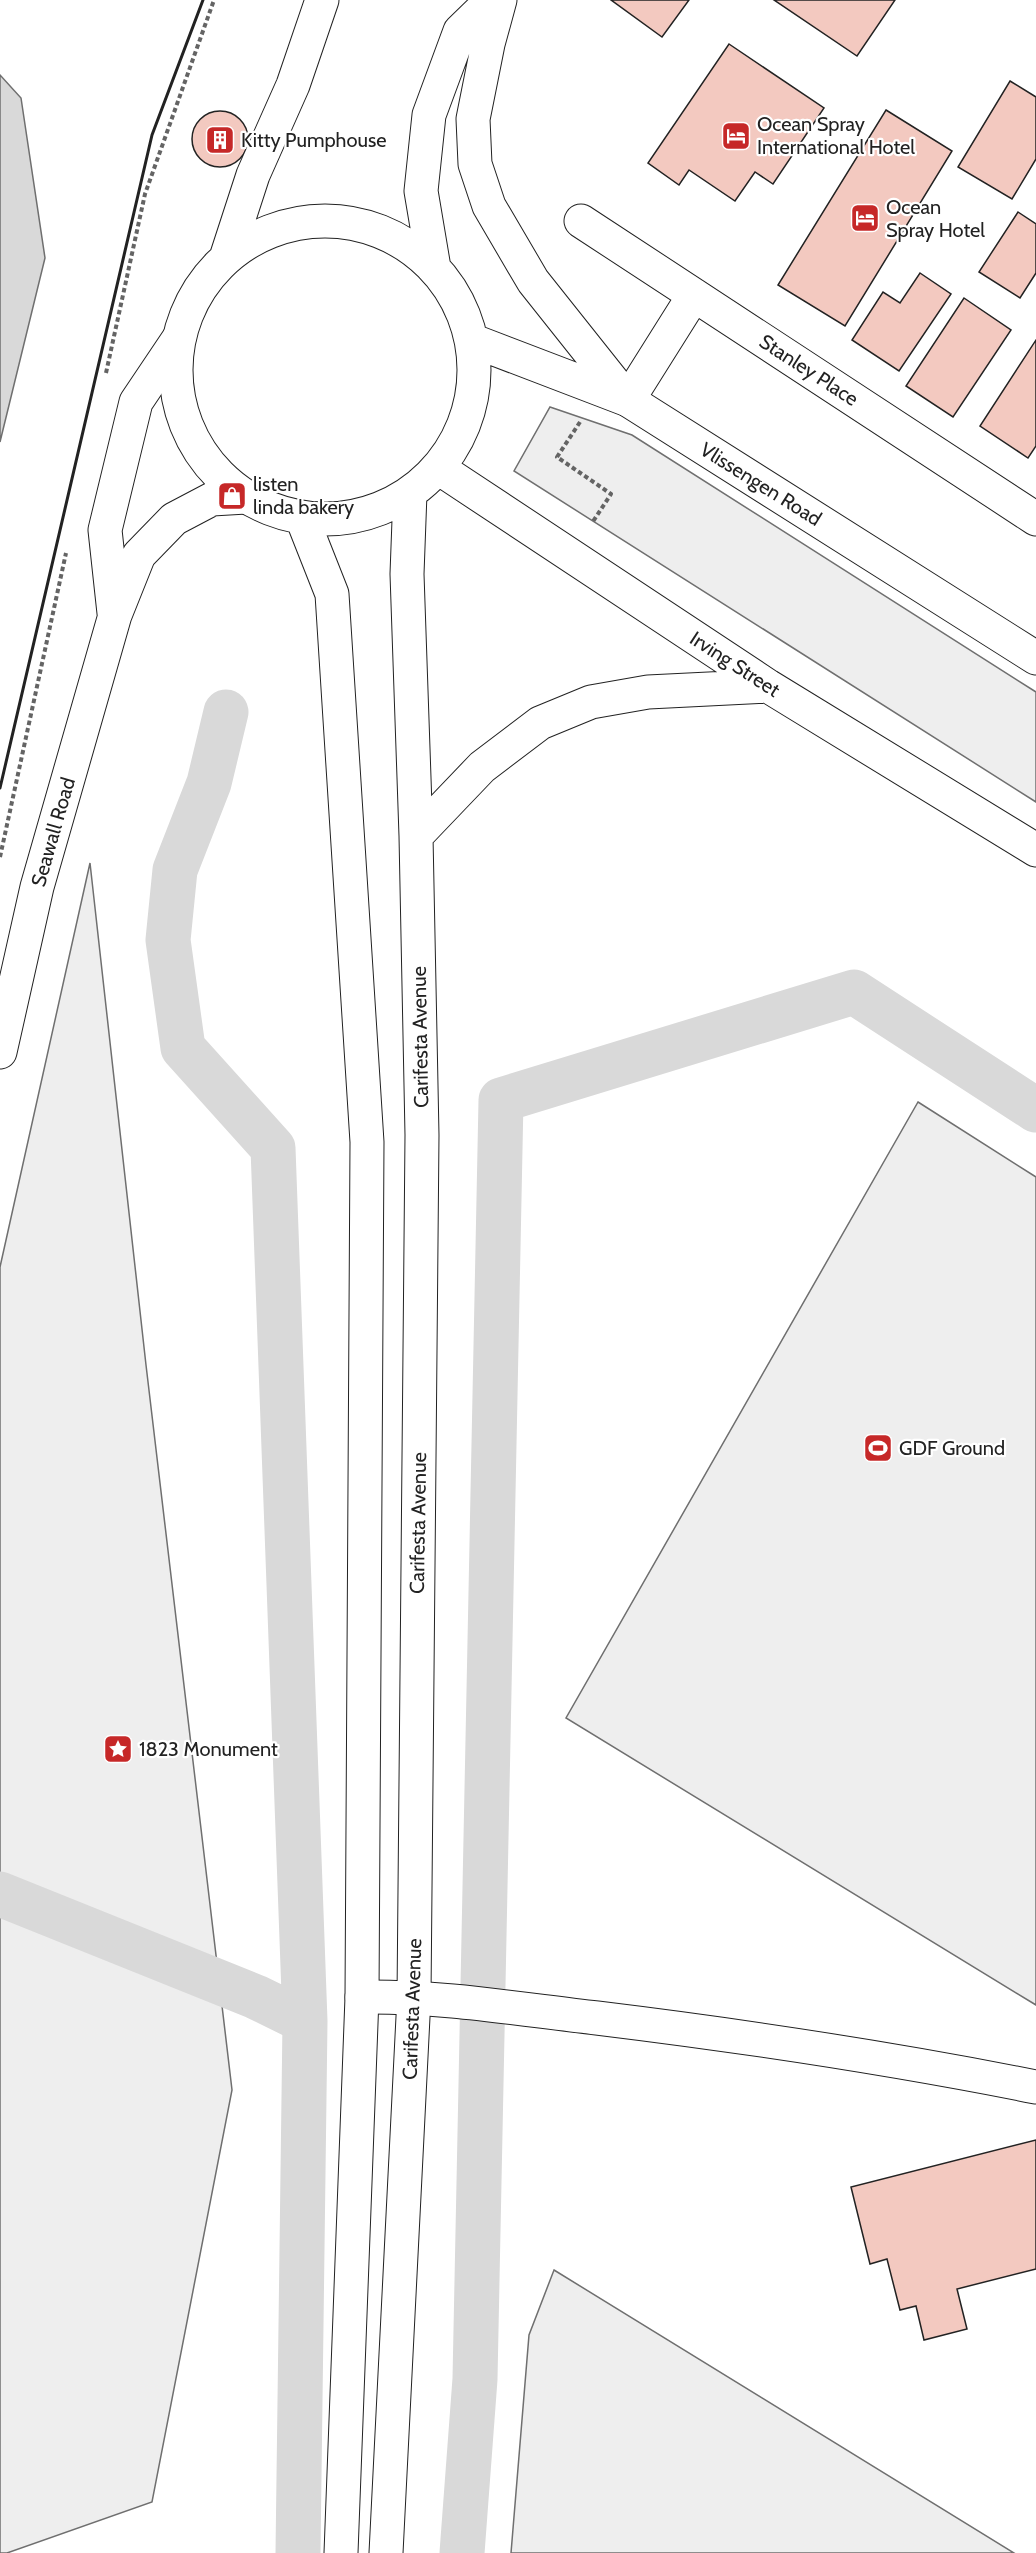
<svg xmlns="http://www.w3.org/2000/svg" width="1036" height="2553" viewBox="0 0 1036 2553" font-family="Cabin,sans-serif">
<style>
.green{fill:#eee;stroke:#6f6f6f;stroke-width:1.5}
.water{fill:#d9d9d9;stroke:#6f6f6f;stroke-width:1.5}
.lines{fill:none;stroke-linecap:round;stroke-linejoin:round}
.canal{stroke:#d9d9d9;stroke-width:45}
.building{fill:#f3c9c0;stroke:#222;stroke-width:1.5}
.minor-casing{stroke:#222;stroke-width:35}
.major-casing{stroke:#222;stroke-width:35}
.path{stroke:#646464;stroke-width:4;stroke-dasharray:4.5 3;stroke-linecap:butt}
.minor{stroke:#fff;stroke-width:33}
.major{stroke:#fff;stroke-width:33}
.wall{stroke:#222;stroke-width:3}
.labels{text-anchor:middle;stroke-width:4.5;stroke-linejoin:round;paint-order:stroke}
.poi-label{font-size:20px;fill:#222;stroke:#fff;text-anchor:start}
.street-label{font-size:20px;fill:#222;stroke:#fff}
</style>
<rect width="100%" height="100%" fill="#fff"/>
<path class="green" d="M550,407L632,435L1036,692V802L514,471Z
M90,863L146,1365L232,2090L152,2502L7,2553H0V1267Z
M918,1102L1036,1177V2005L566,1718Z
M554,2270L1014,2553H511L529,2335Z"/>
<path class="water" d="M0,75L21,98L45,258L0,442Z"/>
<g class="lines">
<path class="canal" d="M226,712L209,783L175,870L168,940L183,1048L273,1148L305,2021L298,2553
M0,1894L256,1997L305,2021
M462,2553L475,2379L501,1100L854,992L1036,1110"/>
</g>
<path class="building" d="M611,0H689L662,37Z
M774,0H895L857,56Z
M729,44L824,108L773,184L755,172L735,201L689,170L679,185L648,163Z
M1010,81L1036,97V159L1012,199L958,167Z
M886,110L952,151L845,326L778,285Z
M192 139a28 28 0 1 1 56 0a28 28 0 1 1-56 0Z
M1018,212L1036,224V273L1020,298L979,272Z
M920,273L951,294L899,371L852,340L883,292L900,303Z
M964,298L1011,330L953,417L906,386Z
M1036,340V446L1028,458L980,426Z
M1036,2140V2269L957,2289L967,2329L924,2340L916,2306L900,2310L887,2259L870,2264L851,2187Z"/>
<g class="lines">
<g class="minor-casing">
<path id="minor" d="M581,221L1036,519
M628,400L694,295
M114,613L105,530L136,402L179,338
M0,1052L37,887L115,615L139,555L174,519L212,499L246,497
M362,1997C441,1996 518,2009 597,2018C744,2036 890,2058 1036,2087"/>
</g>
<g class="major-casing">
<path id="major" d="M500,0L488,44L473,119L475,164L489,206L533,281L626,398
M176 370a149 149 0 1 1 298 0a149 149 0 1 1-298 0Z
M226,258L253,175L293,85L322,0
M434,268L421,191L429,115L460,31L492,0
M471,340L628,400L1036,658
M440,469L768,686L1036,850
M302,518L332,594L367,1142L362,1997L341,2553
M416,836L482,767L540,723L591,702L648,692L768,686
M386,2553L414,1997L422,1135L416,836L407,574L410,493"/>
</g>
<path class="path" d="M106,373L145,194L214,0
M580,422L557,457L611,494L592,523
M0,857L66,553"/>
<use href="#minor" class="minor"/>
<use href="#major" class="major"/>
<path class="wall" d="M0,788L152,135L203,0"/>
</g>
<defs>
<g id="hotel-square" transform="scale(1.5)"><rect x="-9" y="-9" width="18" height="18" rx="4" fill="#c62828" stroke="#fff"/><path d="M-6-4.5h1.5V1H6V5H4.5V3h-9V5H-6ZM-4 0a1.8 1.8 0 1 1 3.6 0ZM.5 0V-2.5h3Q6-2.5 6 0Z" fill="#fff"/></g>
<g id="building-square" transform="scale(1.5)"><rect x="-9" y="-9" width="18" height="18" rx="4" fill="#c62828" stroke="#fff"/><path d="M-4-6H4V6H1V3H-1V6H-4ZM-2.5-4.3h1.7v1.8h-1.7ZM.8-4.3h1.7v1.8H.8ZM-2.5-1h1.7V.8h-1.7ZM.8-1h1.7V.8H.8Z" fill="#fff"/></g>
<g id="shop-square" transform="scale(1.5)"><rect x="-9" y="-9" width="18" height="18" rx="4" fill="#c62828" stroke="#fff"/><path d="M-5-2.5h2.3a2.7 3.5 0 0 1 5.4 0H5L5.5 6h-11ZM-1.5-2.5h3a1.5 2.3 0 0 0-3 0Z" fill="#fff"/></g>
<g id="stadium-square" transform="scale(1.5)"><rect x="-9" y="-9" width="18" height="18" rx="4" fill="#c62828" stroke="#fff"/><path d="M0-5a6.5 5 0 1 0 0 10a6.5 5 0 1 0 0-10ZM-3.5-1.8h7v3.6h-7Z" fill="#fff"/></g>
<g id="sight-square" transform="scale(1.5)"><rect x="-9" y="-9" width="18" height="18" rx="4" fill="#c62828" stroke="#fff"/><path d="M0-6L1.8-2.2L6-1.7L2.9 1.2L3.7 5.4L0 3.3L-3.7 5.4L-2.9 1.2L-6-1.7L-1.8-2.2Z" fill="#fff"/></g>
</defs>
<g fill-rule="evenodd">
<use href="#hotel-square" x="736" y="136"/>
<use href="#building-square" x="220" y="140"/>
<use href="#hotel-square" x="865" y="218"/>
<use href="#shop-square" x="232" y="496"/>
<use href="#stadium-square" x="878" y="1448"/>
<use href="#sight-square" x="118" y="1749"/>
</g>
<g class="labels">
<g class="poi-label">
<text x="757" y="131">Ocean Spray<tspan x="757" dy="23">International Hotel</tspan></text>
<text x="241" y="147">Kitty Pumphouse</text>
<text x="886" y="214">Ocean<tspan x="886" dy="23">Spray Hotel</tspan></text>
<text x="253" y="491">listen<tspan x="253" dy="23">linda bakery</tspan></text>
<text x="899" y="1455">GDF Ground</text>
<text x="139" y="1756">1823 Monument</text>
</g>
<g class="street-label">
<text transform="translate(809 370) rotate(33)" y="7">Stanley Place</text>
<text transform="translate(761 484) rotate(32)" y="7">Vlissengen Road</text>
<text transform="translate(735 664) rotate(33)" y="7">Irving Street</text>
<text transform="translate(53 832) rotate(-74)" y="7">Seawall Road</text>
<text transform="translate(420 1037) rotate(-91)" y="7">Carifesta Avenue</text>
<text transform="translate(418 1523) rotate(-89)" y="7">Carifesta Avenue</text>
<text transform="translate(412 2009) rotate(-88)" y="7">Carifesta Avenue</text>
</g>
</g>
</svg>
